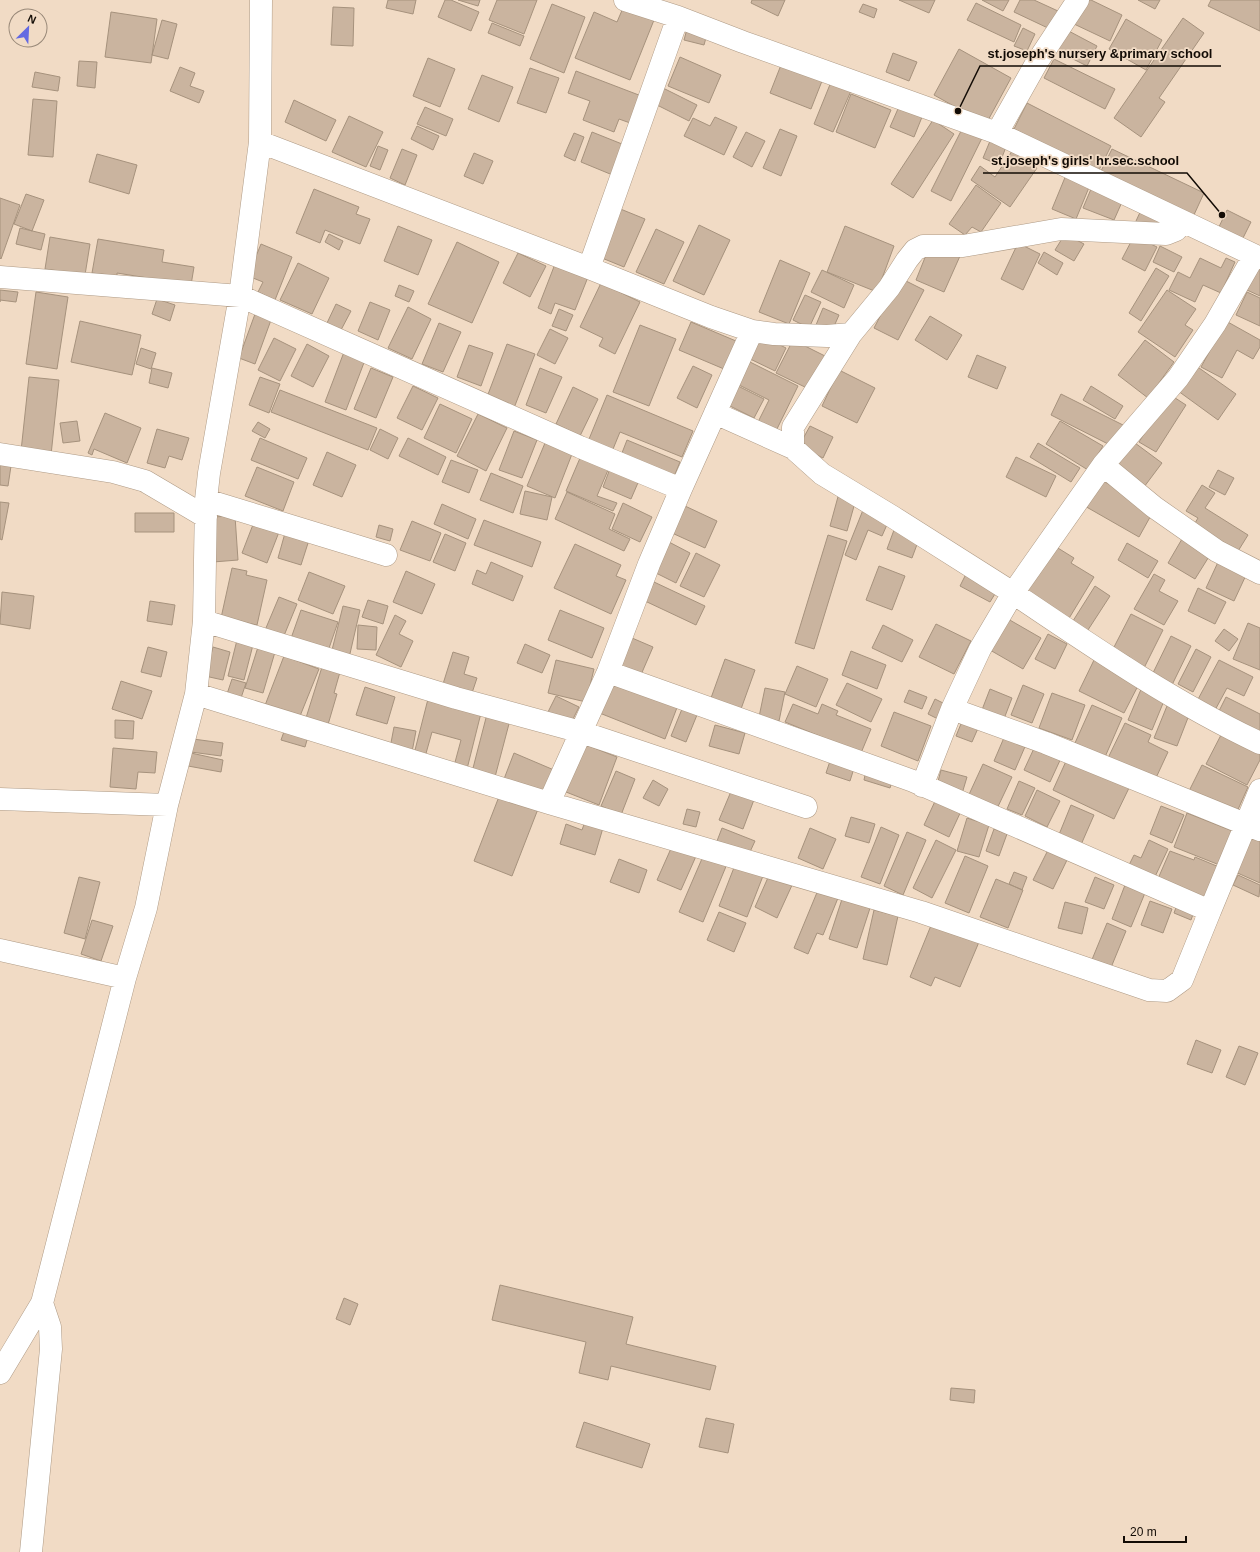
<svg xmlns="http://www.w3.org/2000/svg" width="1260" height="1552" viewBox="0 0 1260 1552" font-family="Helvetica,sans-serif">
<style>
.building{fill:#cab49f;stroke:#a6927d}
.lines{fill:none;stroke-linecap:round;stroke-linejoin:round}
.minor-casing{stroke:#ae9a85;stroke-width:23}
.minor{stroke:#fff;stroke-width:22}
.leader{fill:none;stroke:#120b05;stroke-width:1.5}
.callout-dot{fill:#120b05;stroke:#f1dbc5;stroke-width:1.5}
.callout-label{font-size:13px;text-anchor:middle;font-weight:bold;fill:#120b05;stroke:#f1dbc5;stroke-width:3.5;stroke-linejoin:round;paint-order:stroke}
</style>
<rect width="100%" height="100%" fill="#f1dbc5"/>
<path class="building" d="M388,0H416L413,14L386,8Z
M445,0H451L479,12L471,31L438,17Z
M458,0H480L478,6Z
M497,0H537L524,34L489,20Z
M752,0H785L778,16L751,3Z
M899,0H935L929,13Z
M982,0H1009L1003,11Z
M1020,0H1034L1058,11L1050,29L1014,12Z
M1086,0H1091L1122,15L1110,41L1074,24Z
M1138,0H1160L1155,9Z
M1211,0H1260V31L1208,6Z
M976,3L1021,25L1014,42L967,20Z
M552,4L585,17L564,73L530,59Z
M863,4L877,9L874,18L859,12Z
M333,7L354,8L353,46L331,45Z
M623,8L654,20L630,80L575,58L594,12L617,22Z
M111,12L157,19L151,63L105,57Z
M1183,18L1204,33L1159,98L1165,102L1141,137L1114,118Z
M1126,19L1162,40L1146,70L1109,49Z
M162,20L177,24L168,59L152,55Z
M492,23L524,36L520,46L488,33Z
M1023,28L1035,34L1027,51L1014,46Z
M1063,28L1097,46L1087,66L1053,49Z
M687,29L707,34L704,45L684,40Z
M959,49L1011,78L986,124L934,95Z
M893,53L917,62L909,81L886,72Z
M680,57L721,75L709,103L668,86Z
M428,58L455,69L440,107L413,96Z
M1054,59L1115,89L1105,109L1044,78Z
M79,61L97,62L95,88L77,86Z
M781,65L822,81L811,109L770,93Z
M180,67L195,73L190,86L204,91L199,103L170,91Z
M530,68L559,78L546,113L517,103Z
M576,71L644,97L633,124L619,119L614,132L583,120L590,101L568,93Z
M35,72L60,77L58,91L32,87Z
M482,75L513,87L499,122L468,109Z
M831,82L851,91L833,132L814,124Z
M663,88L697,105L689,121L655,104Z
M851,94L891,110L875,148L836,132Z
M33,99L57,101L53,157L28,155Z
M294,100L336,120L326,141L285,122Z
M901,102L924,112L914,137L890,127Z
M1027,103L1111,146L1098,172L1014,129Z
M425,107L453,119L446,136L417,124Z
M349,116L383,132L366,167L332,152Z
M715,117L737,127L724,155L684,136L693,118L710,126Z
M933,120L954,134L913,198L891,184Z
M417,126L439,136L433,150L411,139Z
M780,129L797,136L781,176L763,168Z
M962,129L982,138L951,201L931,191Z
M592,132L627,146L615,176L581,162Z
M746,132L765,141L752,167L733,157Z
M574,133L584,137L575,161L564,156Z
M990,141L1006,147L999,165L983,158Z
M378,146L388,150L380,170L370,166Z
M402,149L417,155L405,185L390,178Z
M1112,149L1204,193L1193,217L1100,173Z
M1012,151L1037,168L1010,207L971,180L980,166L995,177Z
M474,153L493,161L483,184L464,176Z
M97,154L137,165L129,194L89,182Z
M1066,175L1090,185L1076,219L1052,209Z
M976,185L1001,203L981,232L972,227L965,235L949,224Z
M314,189L359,207L356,214L370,219L360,244L325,230L320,243L296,233Z
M1091,189L1122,202L1114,220L1083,208Z
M26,194L44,200L32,231L14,224Z
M0,198L20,205L1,259L0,258Z
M618,208L645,219L624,267L597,256Z
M1142,208L1163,219L1157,231L1136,221Z
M1227,210L1251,222L1241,242L1217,231Z
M699,225L730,240L704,295L673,281Z
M398,226L432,240L418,275L384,261Z
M845,226L894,246L877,292L827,272Z
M20,228L45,234L41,250L16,244Z
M656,229L684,242L664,284L636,272Z
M329,234L343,241L339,250L325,242Z
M1065,234L1084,244L1074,261L1055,250Z
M1134,236L1157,247L1145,271L1122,259Z
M50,237L90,244L85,275L45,269Z
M98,239L164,250L162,262L194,267L191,285L117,273V276L92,273Z
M457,242L499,262L472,323L428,304Z
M1018,243L1040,254L1023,290L1001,279Z
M261,244L292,257L275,300L258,292L263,282L248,276Z
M1160,246L1182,257L1174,272L1153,262Z
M928,250L960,256L944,292L916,280Z
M1044,252L1063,263L1057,275L1038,263Z
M518,253L546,266L530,297L503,283Z
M1200,258L1221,268L1226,258L1235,262L1221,293L1203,285L1195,302L1169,290L1178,272L1190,278Z
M780,260L810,273L789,324L759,312Z
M298,263L329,278L312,314L280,300Z
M555,264L588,277L575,310L555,303L551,314L538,308Z
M1258,266L1260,267V296L1247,290Z
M1156,268L1169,276L1141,321L1129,313Z
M822,270L854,285L844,308L811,292Z
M900,278L924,290L898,340L874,328Z
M601,283L640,302L615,354L599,346L603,338L580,327Z
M399,285L414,291L409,302L395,296Z
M0,290L18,292L16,302L0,300V302Z
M1167,290L1196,309L1185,325L1193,330L1175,357L1138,332Z
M36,292L68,297L57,369L26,364Z
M1247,292L1260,298V326L1236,315Z
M805,295L821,302L809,328L793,320Z
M157,299L175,305L170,321L152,314Z
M370,302L390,310L378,340L358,331Z
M336,304L351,311L341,330L327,323Z
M408,307L431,319L412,359L388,348Z
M823,308L839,315L832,331L816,325Z
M559,309L573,315L566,331L552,326Z
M255,314L271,320L255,364L239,358Z
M930,316L962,335L947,360L915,340Z
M80,321L141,335L132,375L71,362Z
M1226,321L1260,340V347L1253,359L1237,350L1222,378L1201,367Z
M691,322L736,341L724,369L679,350Z
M439,323L461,332L443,372L422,364Z
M640,325L676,339L649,406L613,392Z
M550,329L568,338L555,364L537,355Z
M758,334L786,348L775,371L746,357Z
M274,338L296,349L280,381L258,370Z
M793,340L825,356L809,389L776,373Z
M1145,340L1174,362L1148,398L1118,375Z
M307,344L329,356L313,387L291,376Z
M507,344L535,354L514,408L487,397Z
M469,345L493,353L481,386L457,377Z
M141,348L156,353L151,369L136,364Z
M344,352L365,360L346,410L325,402Z
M977,355L1006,367L997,389L968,377Z
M748,361L798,386L775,433L757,424L769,400L737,384Z
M1192,363L1236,394L1218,420L1174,388Z
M693,366L712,375L697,408L677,398Z
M152,368L172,373L168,388L149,383Z
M371,368L393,377L376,418L354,409Z
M540,368L562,377L546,413L526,405Z
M839,370L875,388L857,423L822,406Z
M29,377L59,380L51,455L21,451Z
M260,377L280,384L269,413L249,405Z
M732,383L764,399L754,418L722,402Z
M413,386L438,398L422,430L397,418Z
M1091,386L1123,406L1115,419L1083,400Z
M573,387L598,399L580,436L556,424Z
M280,390L377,428L368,450L271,412Z
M1061,394L1123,425L1112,446L1051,415Z
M1169,394L1186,405L1156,452L1139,442Z
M607,395L693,431L682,457L620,432L611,454L587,444Z
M440,404L472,419L456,453L424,438Z
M105,413L141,428L127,463L94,449L92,455L88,453Z
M478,414L507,428L486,471L457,456Z
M77,421L80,441L63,443L60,423Z
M1060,421L1103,446L1088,470L1046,444Z
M258,422L270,429L265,438L252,431Z
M810,426L833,437L823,458L799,446Z
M157,429L189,438L182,460L169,456L165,468L147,463Z
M380,429L398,438L388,459L370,450Z
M514,431L537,440L522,478L499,470Z
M260,438L307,458L298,479L251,460Z
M408,438L446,457L438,475L399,456Z
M627,440L680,462L673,479L620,458Z
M545,443L572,454L555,498L527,486Z
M1038,443L1080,468L1071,482L1030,457Z
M1135,443L1162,463L1144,487L1117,466Z
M583,451L611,463L597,496L617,503L613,511L566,491Z
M327,452L356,465L342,497L313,485Z
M1016,457L1056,476L1046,497L1006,477Z
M451,460L478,470L469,493L442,482Z
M0,465L11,466L8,486L0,485Z
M611,466L640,478L631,499L603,487Z
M257,467L294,482L283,511L245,496Z
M1218,470L1234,478L1225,495L1209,487Z
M491,473L523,486L513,513L480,500Z
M1098,478L1154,510L1139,537L1083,505Z
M1202,485L1215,493L1205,508L1248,535L1235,556L1192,528L1198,518L1186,511Z
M525,491L552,497L547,520L520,514Z
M567,492L615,514L609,529L630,539L624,551L555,519Z
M839,493L856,499L847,531L830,526Z
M0,502L9,503L2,540L0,539Z
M623,503L652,517L640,542L612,529Z
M442,504L476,519L468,539L434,524Z
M685,506L717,521L705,548L672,533Z
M863,510L889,520L882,536L868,530L856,560L845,555Z
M135,513H174V532H135Z
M235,516L238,560L213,562L210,517Z
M484,520L541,542L532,567L474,545Z
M412,521L441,533L430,561L400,550Z
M254,522L279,532L267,563L242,553Z
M379,525L393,529L390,541L376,537Z
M894,530L919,539L912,558L887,549Z
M285,533L309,540L301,565L278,558Z
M445,534L466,543L455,571L433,562Z
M828,535L847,541L814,649L795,643Z
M1182,539L1210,555L1195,579L1168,563Z
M667,541L690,553L676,583L652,571Z
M1127,543L1158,561L1148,578L1118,560Z
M575,544L621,565L616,576L626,580L611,614L554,588Z
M1053,545L1074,558L1071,563L1094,577L1068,620L1025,594Z
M696,553L720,565L704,597L680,586Z
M1219,560L1247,573L1234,601L1206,588Z
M491,562L523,576L513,601L472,584L477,570L486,574Z
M879,566L905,576L892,610L866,600Z
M232,568L247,571L246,575L267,580L257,625L221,618Z
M406,571L435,584L422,614L393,602Z
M309,572L345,586L333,614L298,600Z
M967,572L998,589L990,602L960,586Z
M1154,574L1165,580L1159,591L1178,601L1164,625L1134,609Z
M654,582L705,606L696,625L645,601Z
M1095,586L1110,596L1086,633L1071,624Z
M1198,588L1226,602L1215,624L1188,611Z
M2,592L34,596L30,629L0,624Z
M279,597L297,604L281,643L263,635Z
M368,600L388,606L383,624L362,617Z
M150,601L175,605L172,625L147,621Z
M343,606L360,610L349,658L331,654Z
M301,610L338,622L326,657L289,644Z
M560,610L604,628L592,658L548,640Z
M1131,614L1163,630L1143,670L1127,662L1130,657L1113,649Z
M395,615L406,621L399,634L413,641L401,667L376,655Z
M1008,619L1041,638L1023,669L990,650Z
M1248,623L1260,628V670L1233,659Z
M936,624L971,641L954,674L919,657Z
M358,625L377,627L376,650L357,649Z
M883,625L913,640L902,662L872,648Z
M1224,629L1238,639L1229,651L1215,641Z
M1048,634L1067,644L1055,669L1035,659Z
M238,636L254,641L244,680L228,676Z
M1171,636L1191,646L1171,687L1151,677Z
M632,638L653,647L640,677L619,668Z
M525,644L550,655L542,673L517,663Z
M148,647L167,652L161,677L141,672Z
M213,647L230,652L223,680L205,676Z
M258,647L275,652L263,693L245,688Z
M1196,649L1211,657L1193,692L1178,684Z
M851,651L886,665L877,689L842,675Z
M453,652L469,657L464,674L477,678L472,693L443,684Z
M284,656L319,669L298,721L264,708Z
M1095,658L1141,680L1124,713L1079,691Z
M725,659L755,670L741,709L711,698Z
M556,660L594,669L586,702L548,693Z
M1219,660L1253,677L1244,696L1227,688L1214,712L1196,703Z
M797,666L828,679L816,707L785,694Z
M322,667L340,672L334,693L337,694L327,728L305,721Z
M610,678L678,705L665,739L597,712Z
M232,679L246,683L239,704L225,700Z
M121,681L152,691L142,719L112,709Z
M847,683L882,699L871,722L836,705Z
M1023,685L1044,694L1032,723L1011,715Z
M365,687L395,697L387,724L356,715Z
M1142,687L1166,696L1152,730L1128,720Z
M765,688L785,692L779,721L759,717Z
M990,689L1012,698L1002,724L980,715Z
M909,690L927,697L922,709L904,702Z
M1052,693L1085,705L1072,740L1039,728Z
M556,696L579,707L569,727L546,716Z
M1226,697L1260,714V739L1216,717Z
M428,699L481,713L467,769L454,766L461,740L432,732L425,757L414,754Z
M935,699L945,704L938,719L928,714Z
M1169,701L1191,710L1177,746L1154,738Z
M684,704L699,710L686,742L671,736Z
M793,704L818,714L822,704L838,711L836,715L871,729L861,753L785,722Z
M1092,705L1122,718L1105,757L1075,743Z
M894,712L931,726L918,761L881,746Z
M487,714L510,720L495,777L472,772Z
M963,719L979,726L972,742L956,736Z
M115,720L134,721L133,739L115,738Z
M1125,723L1151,735L1148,742L1168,752L1155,780L1108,758Z
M715,725L745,733L739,754L709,746Z
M286,726L309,733L305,747L281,740Z
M394,727L416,731L412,752L390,748Z
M1006,733L1027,742L1015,770L994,761Z
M1221,735L1260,754V760L1247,785L1206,764Z
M193,739L223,743L221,756L191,752Z
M584,744L617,757L599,805L566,792Z
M1036,744L1062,756L1050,782L1024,770Z
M113,748L157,752L155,773L138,772L136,789L110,787Z
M191,753L223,760L221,772L188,766Z
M514,753L554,770L544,796L504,779Z
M831,758L855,765L850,781L826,773Z
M1067,759L1129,788L1114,819L1053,790Z
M983,764L1012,777L994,815L966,801Z
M1202,765L1248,787L1236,814L1189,791Z
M866,770L893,778L890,788L864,780Z
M941,770L967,777L961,797L936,789Z
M616,771L635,779L621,815L601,806Z
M653,780L668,789L659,806L643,798Z
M1019,781L1035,788L1022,815L1007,809Z
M732,789L755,797L743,829L719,820Z
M1037,790L1060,801L1047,827L1025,816Z
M500,794L538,809L512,876L474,861Z
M937,797L962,809L949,837L924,825Z
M1071,805L1094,815L1080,847L1058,837Z
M1161,806L1184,815L1172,843L1150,834Z
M687,809L700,812L696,827L683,824Z
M1187,813L1235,832L1222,866L1174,847Z
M587,816L605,821L595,855L560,844L566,824L582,830Z
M851,817L875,824L869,843L845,836Z
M967,818L989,825L979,857L957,851Z
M881,827L899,835L880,884L861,877Z
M722,828L755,841L749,854L717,841Z
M810,828L836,839L823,869L798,858Z
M994,829L1007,834L999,856L986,851Z
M1252,830L1260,834V883L1233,871Z
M907,832L926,840L903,895L884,886Z
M936,840L956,850L932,898L913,888Z
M1149,840L1168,849L1153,881L1127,869L1134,855L1141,858Z
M673,844L697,854L681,890L657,880Z
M1048,850L1067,860L1053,889L1033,880Z
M1170,851L1194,860L1195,857L1219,867L1205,901L1157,881Z
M704,854L727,864L703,922L679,912Z
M965,856L988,866L969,913L945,903Z
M619,859L647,870L639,893L610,882Z
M735,865L763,876L747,917L719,906Z
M1014,872L1027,877L1022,890L1009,884Z
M770,873L793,883L777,918L755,907Z
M1238,875L1260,885L1259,897L1233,885Z
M79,877L100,882L85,939L64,933Z
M1095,877L1114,885L1104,909L1085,902Z
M996,879L1023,890L1008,928L980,917Z
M1125,885L1145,893L1131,927L1112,919Z
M818,890L838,898L823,935L817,933L808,954L794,948Z
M844,893L872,902L857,948L829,939Z
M1150,901L1172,909L1163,933L1141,925Z
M1065,902L1088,908L1082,934L1058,928Z
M1178,902L1195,909L1191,920L1174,913Z
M874,910L898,916L887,965L863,959Z
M719,912L746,923L734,952L707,940Z
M92,920L113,926L101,961L81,954Z
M932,923L979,942L960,987L935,977L931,986L910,977Z
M1107,923L1126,931L1110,970L1091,962Z
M1196,1040L1221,1050L1212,1073L1187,1064Z
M1239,1046L1258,1053L1245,1085L1226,1077Z
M500,1285L633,1317L626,1344L716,1366L710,1390L611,1366L608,1380L579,1373L586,1342L492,1320Z
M344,1298L358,1304L350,1325L336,1319Z
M951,1388L975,1390L974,1403L950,1400Z
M706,1418L734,1424L728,1453L699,1447Z
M584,1422L650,1444L642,1468L576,1447Z"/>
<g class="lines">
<g class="minor-casing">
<path id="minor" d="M625,0L678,17L743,42L997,133L1260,258
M997,133L1037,62L1078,0
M260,142L589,268L711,317L752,331L774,334L827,336L851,334L889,288L907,260L915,250L923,246H963L1061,229L1166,234L1176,230L1182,223
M589,268L678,17
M0,277L240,296L580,447L681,489
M851,334L793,427V448L822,474L893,517L1013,593L1103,465L1178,378L1215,324L1254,256
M715,413L793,448
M0,454L113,472L145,481L206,517
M1103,465L1154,507L1217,551L1260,573
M206,500L386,555
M204,621L456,698L581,732L806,807
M196,694L549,803L921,912L1149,990L1167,991L1182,980L1210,911L913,781L608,672
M952,709L1046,743L1260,830
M922,786L952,709L980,649L1013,593C1093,647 1173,702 1260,743
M0,799L167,805
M549,803L608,672L649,564L681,489L752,331
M1210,911L1260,790
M0,950L125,978
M0,1373L42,1303L125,978L146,908L167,805L196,694L204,621L206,500L209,473L240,296L260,142L261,0
M31,1552L51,1349L50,1327L42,1303"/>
</g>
<use href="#minor" class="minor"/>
</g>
<path class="leader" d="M958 111L980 66H1221M1222 215L1187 173H983"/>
<g class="callout-dot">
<circle cx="958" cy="111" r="4"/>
<circle cx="1222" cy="215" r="4"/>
</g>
<g class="callout-label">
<text x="1100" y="58">st.joseph's nursery &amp;primary school</text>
<text x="1085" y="165">st.joseph's girls' hr.sec.school</text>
</g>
<g transform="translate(28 28) rotate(24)"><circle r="19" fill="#f1dbc5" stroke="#988878"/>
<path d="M0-3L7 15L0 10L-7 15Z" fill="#646ae2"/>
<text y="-6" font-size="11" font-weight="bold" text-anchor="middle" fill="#120b05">N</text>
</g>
<path d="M1124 1536v6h62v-6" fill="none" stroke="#120b05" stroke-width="2"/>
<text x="1130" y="1536" font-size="12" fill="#120b05" stroke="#f1dbc5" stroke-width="3" paint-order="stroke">20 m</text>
</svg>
